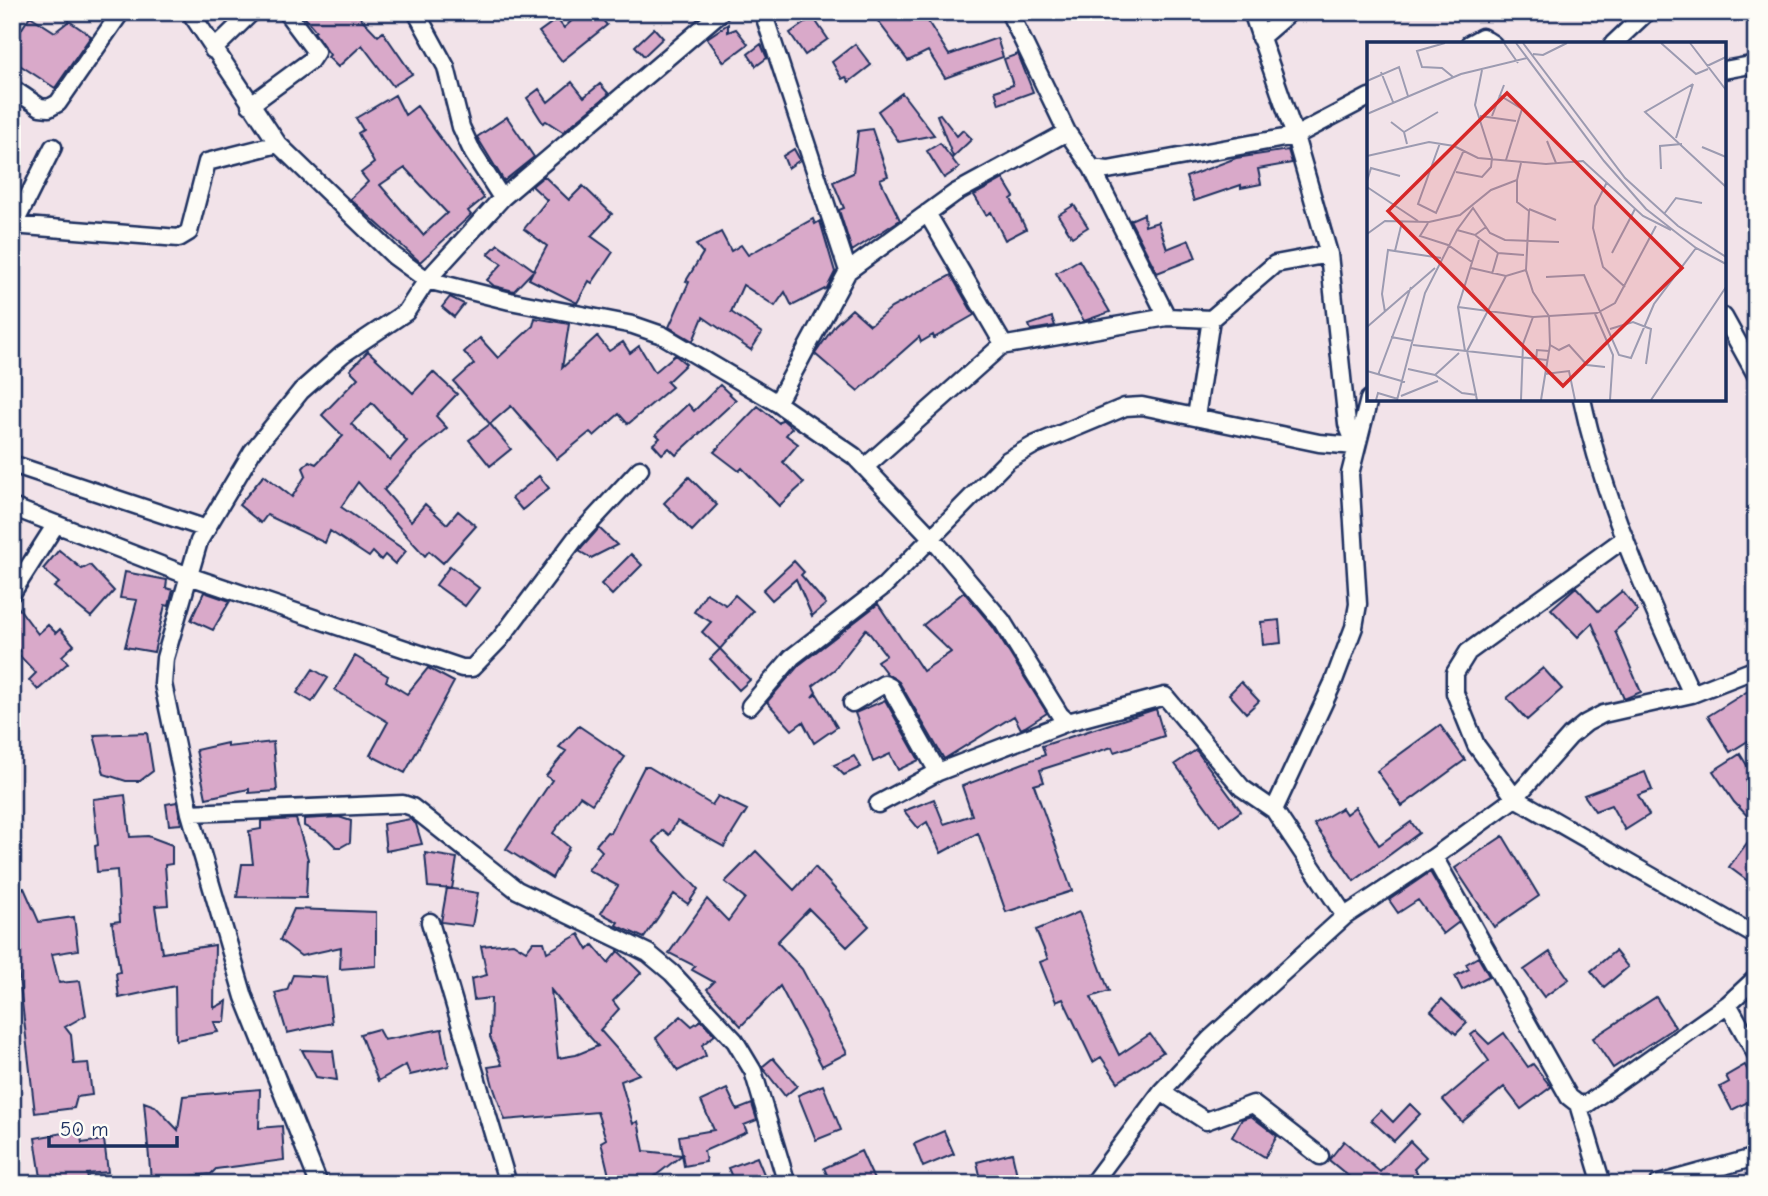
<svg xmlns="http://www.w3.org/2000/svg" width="1768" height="1196" viewBox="0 0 1768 1196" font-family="'Comic Neue',sans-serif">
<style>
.building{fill:#d9a9c9;stroke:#1b2f5e;stroke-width:2;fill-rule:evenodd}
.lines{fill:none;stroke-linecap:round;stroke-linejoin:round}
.minor-casing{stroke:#1b2f5e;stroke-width:21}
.minor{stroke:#fdfcf7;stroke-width:16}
.inset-road{fill:none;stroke:#9c9bb1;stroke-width:2}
.view{fill:#d62828;fill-opacity:0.15;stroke:#d62828;stroke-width:3.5}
.inset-edge{fill:none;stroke:#1b2f5e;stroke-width:3.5}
</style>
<rect width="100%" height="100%" fill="#f2e3e9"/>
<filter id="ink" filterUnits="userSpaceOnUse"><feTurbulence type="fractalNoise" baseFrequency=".0143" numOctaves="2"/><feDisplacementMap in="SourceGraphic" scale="14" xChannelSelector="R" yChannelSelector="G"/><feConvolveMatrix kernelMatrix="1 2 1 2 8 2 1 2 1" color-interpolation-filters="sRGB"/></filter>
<g filter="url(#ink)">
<path class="building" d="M300,12H355L378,36L383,32L412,74L393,86L362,45L338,67L328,57L330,55L314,32L316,31Z
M581,12H596L607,25L562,61L539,32L557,19L564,28Z
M871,12H922L949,55L997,38L1003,57L945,78L928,51L908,61Z
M30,16L55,32L69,21L91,36L55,88L12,60V44Z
M813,17L828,39L805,55L790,33Z
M728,24V32L736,29L748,44L724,62L707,38Z
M654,28L663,38L644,56L635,46Z
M761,44L767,58L756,66L748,54Z
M855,44L871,65L849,82L846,77L842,79L832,62Z
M1018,54L1033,92L999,104L995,91L1013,85L1004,59Z
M572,82L584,97L600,84L609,94L563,132L546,121L543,123L527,98L539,89L548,102Z
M902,93L934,135L899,142L878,111Z
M395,95L405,115L417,106L484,198L468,211L471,215L420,262L350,199L368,182L361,173L374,163L358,133L363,130L356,118ZM405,168L447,213L423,235L380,185Z
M940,114L957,136L963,130L972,139L953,157L937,115Z
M507,117L534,157L504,181L477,137Z
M872,129L888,176L880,179L900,220L852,251L839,210L844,208L833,182L853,173L858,131Z
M940,143L959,168L944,178L927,151Z
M794,149L800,160L788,168L783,156Z
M1288,150L1292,163L1258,169L1261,184L1241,188V185L1194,201L1186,177L1236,158Z
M544,176L569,200L583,186L612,214L591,236L613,252L592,283L589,281L577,303L529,279L533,271L514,291L494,286L487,280L502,264L488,254L498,244L534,270L547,246L524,229L547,200L532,186Z
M1003,179L1014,197L1011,199L1026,229L1005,240L991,212L986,215L974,195Z
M1074,205L1088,227L1072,237L1058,215Z
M1144,214L1145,226L1158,222L1167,249L1189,240L1196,258L1157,273L1130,220Z
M813,219L815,224L820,221L835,272L827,288L792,306L785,292L775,306L743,285L731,312L762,333L751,350L703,317L693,341L669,327L689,282L686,281L703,253L696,245L721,232L731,251L741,245L748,255Z
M1079,260L1110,312L1084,321L1056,273Z
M951,275L974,315L934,338L933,335L921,342L919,337L858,391L815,354L835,325L852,309L870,325L891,308Z
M450,297L464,304L454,317L442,307Z
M1052,317L1055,326L1031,330L1029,325Z
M535,318L569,324L562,368L597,336L609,351L623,342L630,353L639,346L655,372L675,355L686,364L667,382L672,387L628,424L619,414L594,436L590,432L557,459L511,406L490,424L454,382L474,364L464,352L480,338L498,358L533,326Z
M368,351L413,393L433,372L457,394L436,416L447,428L414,456L384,490L411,521L425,504L447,524L458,511L476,526L443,563L429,551L425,556L358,482L341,507L406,551L395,564L385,555L381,560L373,552L369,557L330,531L325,543L267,515L261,523L239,505L264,475L292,497L306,475L303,468L309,461L316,464L343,436L322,415L358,378L350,370ZM372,403L407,441L390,460L351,424Z
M720,385L736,400L676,455L669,448L662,454L653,444L660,438L656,434L688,404L694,411Z
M758,406L779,423L782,419L792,428L786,435L798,444L783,462L804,483L779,506L742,468L739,471L714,452Z
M490,424L511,449L490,466L469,440Z
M539,476L549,488L522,510L512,498Z
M689,477L717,505L692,531L664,503Z
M599,528L617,545L591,558L579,551Z
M59,550L82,569L90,565L114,591L91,617L54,587L59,583L43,569Z
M631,554L642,565L612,595L601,584Z
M794,561L804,572L801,575L826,604L812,616L796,579L772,600L763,590Z
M450,566L479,588L465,606L436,585Z
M125,572L167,580L166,588L173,590L169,606L165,605L154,652L125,647L137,600L120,598Z
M1576,587L1598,611L1622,591L1638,611L1615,631L1641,692L1624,699L1592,623L1578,637L1551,609Z
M204,592L230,601L213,630L191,620Z
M964,592L993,627L1047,713L1025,727L1021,729L1014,716L944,759L899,682L887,674L877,661L886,655L866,629L835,669L813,686L816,692L812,697L817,694L837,727L814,743L803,722L792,730L767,702L799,665L878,604L923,671L951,652L923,625Z
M706,593L726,605L735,595L753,611L720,649L702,632L711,622L694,612Z
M12,603H15L38,634L48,625L56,633L60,629L74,645L62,656L68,663L38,690L29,680L36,673L17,653L20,651L12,641Z
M1279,620L1281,643L1263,645L1261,622Z
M720,649L750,680L739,690L710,659Z
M355,656L388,676L386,681L407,694L428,668L454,682L405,773L370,755L388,722L335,690Z
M1543,668L1562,689L1527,720L1507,698Z
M313,669L328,678L312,702L297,693Z
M1241,682L1259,701L1246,713L1229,694Z
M1756,686V736L1730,752L1708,716Z
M885,700L919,760L898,770L890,754L873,762L855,713Z
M1156,709L1164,736L1114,752L1112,747L1040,770L1044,782L1034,785L1072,891L1006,912L978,833L941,853L927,822L918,828L904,811L934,799L944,824L972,815L962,786L1045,755L1042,746Z
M1440,725L1465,760L1402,806L1377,771Z
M579,726L625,757L592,804L580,796L553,833L569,847L552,878L506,849L552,780L546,776L566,751L559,747Z
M147,733L153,771L140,781H126L104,774L94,735Z
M273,742L277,791L249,793V789L206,798L196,750L227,743V747Z
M1196,750L1241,811L1220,826L1175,764Z
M1740,754L1753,775L1746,780L1756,790V825L1734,802L1713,771Z
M854,756L861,767L844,775L834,765Z
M644,767H649L712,805L718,796L747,810L724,847L677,821L669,835L663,830L653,841L698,889L688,904L674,894L644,938L616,925L618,922L601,913L618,886L588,870L602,851L596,845L607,832L610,833Z
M1645,772L1652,790L1638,795L1649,815L1625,830L1611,805L1595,811L1584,795Z
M125,795L130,837L148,836L172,845V864L165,865L168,905L155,906L162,953L215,945L214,1008L227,1001L225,1022H214L218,1032L176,1040L175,986L119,998L116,973L120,972L112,922L120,921L117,870L97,872L95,846L98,845L93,799Z
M177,802L181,824L169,825L166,804Z
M1355,807L1379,845L1411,822L1419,833L1354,881L1314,824L1342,808L1346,814Z
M339,817L351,821L350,842L341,847H336L327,838L304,826V819Z
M296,819L308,859L306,898L237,897L242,864H253L249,831L261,829V821Z
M410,819L416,824L422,844L386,851L383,824Z
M1756,831V887L1729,867Z
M1503,836L1539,896L1494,927L1455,868Z
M756,851L794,890L815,867L869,926L847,947L809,909L777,942L802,969L847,1053L822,1066L780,986L741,1026L707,989L714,982L692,970L695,966L669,953L707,899L728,921L745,898L725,882Z
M425,853L457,858L452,889L428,887Z
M1430,872L1459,922L1443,934L1418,900L1398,913L1389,900Z
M24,888L39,922L74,917L78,950L52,954L59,983L80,981L86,1015L65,1027L71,1035L74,1064L88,1063L92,1095L77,1097L74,1108L35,1113L17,960L12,961V889Z
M447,888L478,893L472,926L441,922Z
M294,909L376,912V966L340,969L341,947L301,956L280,940Z
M1079,912L1109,991L1091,997L1119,1055L1150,1034L1163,1052L1118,1082L1101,1057L1093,1062L1063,999L1056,1002L1040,962L1048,959L1036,930Z
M579,934L588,950L593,945L608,963L618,951L641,973L613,1001L619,1009L600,1030L639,1074L621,1081L633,1124L638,1121L644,1151L682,1155L645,1184H611L601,1142L606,1139L597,1112L505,1120L493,1086L488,1067L502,1065L490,1037L491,998L474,1000L471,979L487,975L481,946L513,943L526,951L533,942H544L547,952ZM551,990L582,1028L598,1046L576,1055L558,1058Z
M1615,951L1628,967L1604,987L1591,971Z
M1550,952L1569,979L1544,997L1524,970Z
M1478,957L1489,976L1462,990L1455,976L1469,969L1466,964Z
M293,975L326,977L332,1023L287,1033L275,993L287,990Z
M1656,997L1675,1027L1613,1068L1593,1038Z
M1442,999L1467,1023L1456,1034L1431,1011Z
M681,1016L692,1026L701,1020L715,1035L702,1045L706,1056L678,1071L656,1038Z
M378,1029L384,1040L442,1029L449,1066L410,1075L406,1065L378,1081L360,1034Z
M1476,1031L1489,1044L1504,1033L1528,1067L1533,1064L1551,1087L1521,1109L1504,1087L1462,1122L1443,1100L1489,1061L1471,1035Z
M302,1050L333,1051L337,1080L316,1077Z
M773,1058L797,1086L785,1096L762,1067Z
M1745,1065L1748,1071L1756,1067V1098L1732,1110L1720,1087L1729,1082L1726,1076Z
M823,1085L841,1130L816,1140L798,1095Z
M260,1089L259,1128L282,1126L284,1160L216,1169L211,1174L151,1180L144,1102L155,1106L178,1130L183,1096Z
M727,1089L737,1110L752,1104L757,1120L744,1125L747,1132L704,1151L706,1162L684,1166L679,1136L714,1130L701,1101Z
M1410,1104L1420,1114L1394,1141L1371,1120L1381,1110L1393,1122Z
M1251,1116L1277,1136L1265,1157L1232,1137L1242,1119Z
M80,1130L82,1143L104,1140L108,1172L87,1174L89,1184H42L35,1138Z
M944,1131L954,1154L923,1167L914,1144Z
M1344,1141L1380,1172L1410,1141L1426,1157L1414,1169L1425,1184H1358L1329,1160Z
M861,1151L876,1184H831L824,1168Z
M1012,1153L1019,1184H982L977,1162Z
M757,1157L768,1184H735L728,1168Z"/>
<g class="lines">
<g class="minor-casing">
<path id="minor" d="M416,12L446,67L461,127L473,153L502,198
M763,12L848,271
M1009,12L1067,132L1092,168L1167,317
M1260,38L1290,12
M1469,44L1482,37L1493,44
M1613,44L1647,12
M213,50L252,12
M1724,70L1756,64
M12,88L40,107L49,108L58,103L121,12
M250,105L310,61L316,52L286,12
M278,144L394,256L427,280L510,301L633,325L662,335L777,403L854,456L930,536L1002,621L1060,715L1068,722L1165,696L1242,788L1274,810
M1092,168L1108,170L1295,136L1369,97
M927,213L1001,340V346
M12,225L179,238L189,232L207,162L278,144L190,12
M14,225L53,147
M1724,317L1756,375
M1582,399C1604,502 1648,599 1692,694
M777,403L848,271L955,193L1067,132
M1196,417L1211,319L1275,264L1329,254
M12,464L207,529
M865,467L1001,346L1167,317L1211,319
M12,507L189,576L462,668H472L500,639L575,539L640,469
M1625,538L1468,652L1455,673V693L1476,745L1515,798L1756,936
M12,593L56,524
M852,703L884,684L890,687L938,772
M750,706L792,657L884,586L1008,460L1034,445L1125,407L1142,406L1319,443L1356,446L1347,424L1329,254L1295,136L1252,12
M878,804L938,772L1068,722
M190,813L403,804L412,807L517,890L648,953L672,973L735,1041L753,1071L787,1184
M1434,857L1569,1097L1578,1104L1602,1184
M1345,916L1274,810L1333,683L1354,627L1358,604L1350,474L1369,399
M430,922L508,1184
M1728,1004L1756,1054
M1161,1092L1206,1121L1253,1104L1320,1156
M1578,1104H1587L1728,1004L1756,978
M319,1184L244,997L190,813L163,684L165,658L199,541L252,452L301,391L343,354L406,312L427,280L502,198L721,12
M1092,1184L1161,1092L1210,1039L1345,916L1434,857L1515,798L1570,736L1586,723L1603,714L1692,694L1756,669
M1658,1184L1756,1157"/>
</g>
<use href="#minor" class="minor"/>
</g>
</g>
<g transform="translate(1367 42)">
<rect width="359" height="359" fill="#f2e3e9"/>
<path class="inset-road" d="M78,1L50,9L55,25L75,26L86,35M137,1L151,21M149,1L237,119L279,167L329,206L359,222M156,1L258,136L311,184L359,215M294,1L329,32L341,27M323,1L359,48M166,12L176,13L200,1M340,24L359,15M14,30L26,60M0,39L32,25L41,54M326,42L278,70L359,145M132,53L155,67L139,118M0,72L94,32L160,16M113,74L149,79M125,74L137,43M24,80L37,90L40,102M37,90L71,70M309,96L326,42M180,99L189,121M73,101L51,162L69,171L97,108M335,105L359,115M0,114L62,100L87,104L111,116L179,122L216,119L276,174L304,188M294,127L293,104L315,102M89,130L115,135L124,125L125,116L108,63L115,28M150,138V160L162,169L159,228L166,250L182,274L183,303M0,139L4,126L33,134M240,140L228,164L226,186L236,225L258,245M0,145L51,179M162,167L189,178M297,172L309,156L335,161M61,181L53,194L81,203L105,220M90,188L108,193L119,185M0,192L18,179L62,180L93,173L124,148L150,138L154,121M108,193L131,211L157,213M28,209L35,180M245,211L268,167M104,226L139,234L159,228M125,232L131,211M179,235L217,233L252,313L264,316L287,262L329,206M91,265L166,275L230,271L248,261L289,184M18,270L15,252L21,208L74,216M228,272L246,313L243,358M0,285L68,226M243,287L266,280L284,287L279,322M24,295L46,299M46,303L180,318M98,309L91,265L112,198M169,318L170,308L182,309M41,327L68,333L95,351L110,353M0,329L38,340M178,332L202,329L208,358M11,333L44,245M68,333L92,311M34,354L71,339M9,358L11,351L31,357M30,358L58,251L90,188L106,166L123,191L138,198L192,200M110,358L100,309L139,234M154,358L156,302L166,275M174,358L183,303L192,308L202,303L220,323L238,325M284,358L359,245"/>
<path class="view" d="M140,51L315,226L196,344L21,169Z"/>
<rect width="359" height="359" class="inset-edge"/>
</g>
<rect width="1768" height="1196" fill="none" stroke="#fdfcf7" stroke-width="42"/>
<rect x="21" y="21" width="1726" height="1154" fill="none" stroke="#1b2f5e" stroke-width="2.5" filter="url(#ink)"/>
<path d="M49 1136v10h128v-10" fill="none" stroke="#1b2f5e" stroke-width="3.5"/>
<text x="60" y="1136" font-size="21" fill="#1b2f5e" stroke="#fdfcf7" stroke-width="5" paint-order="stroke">50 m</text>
</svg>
